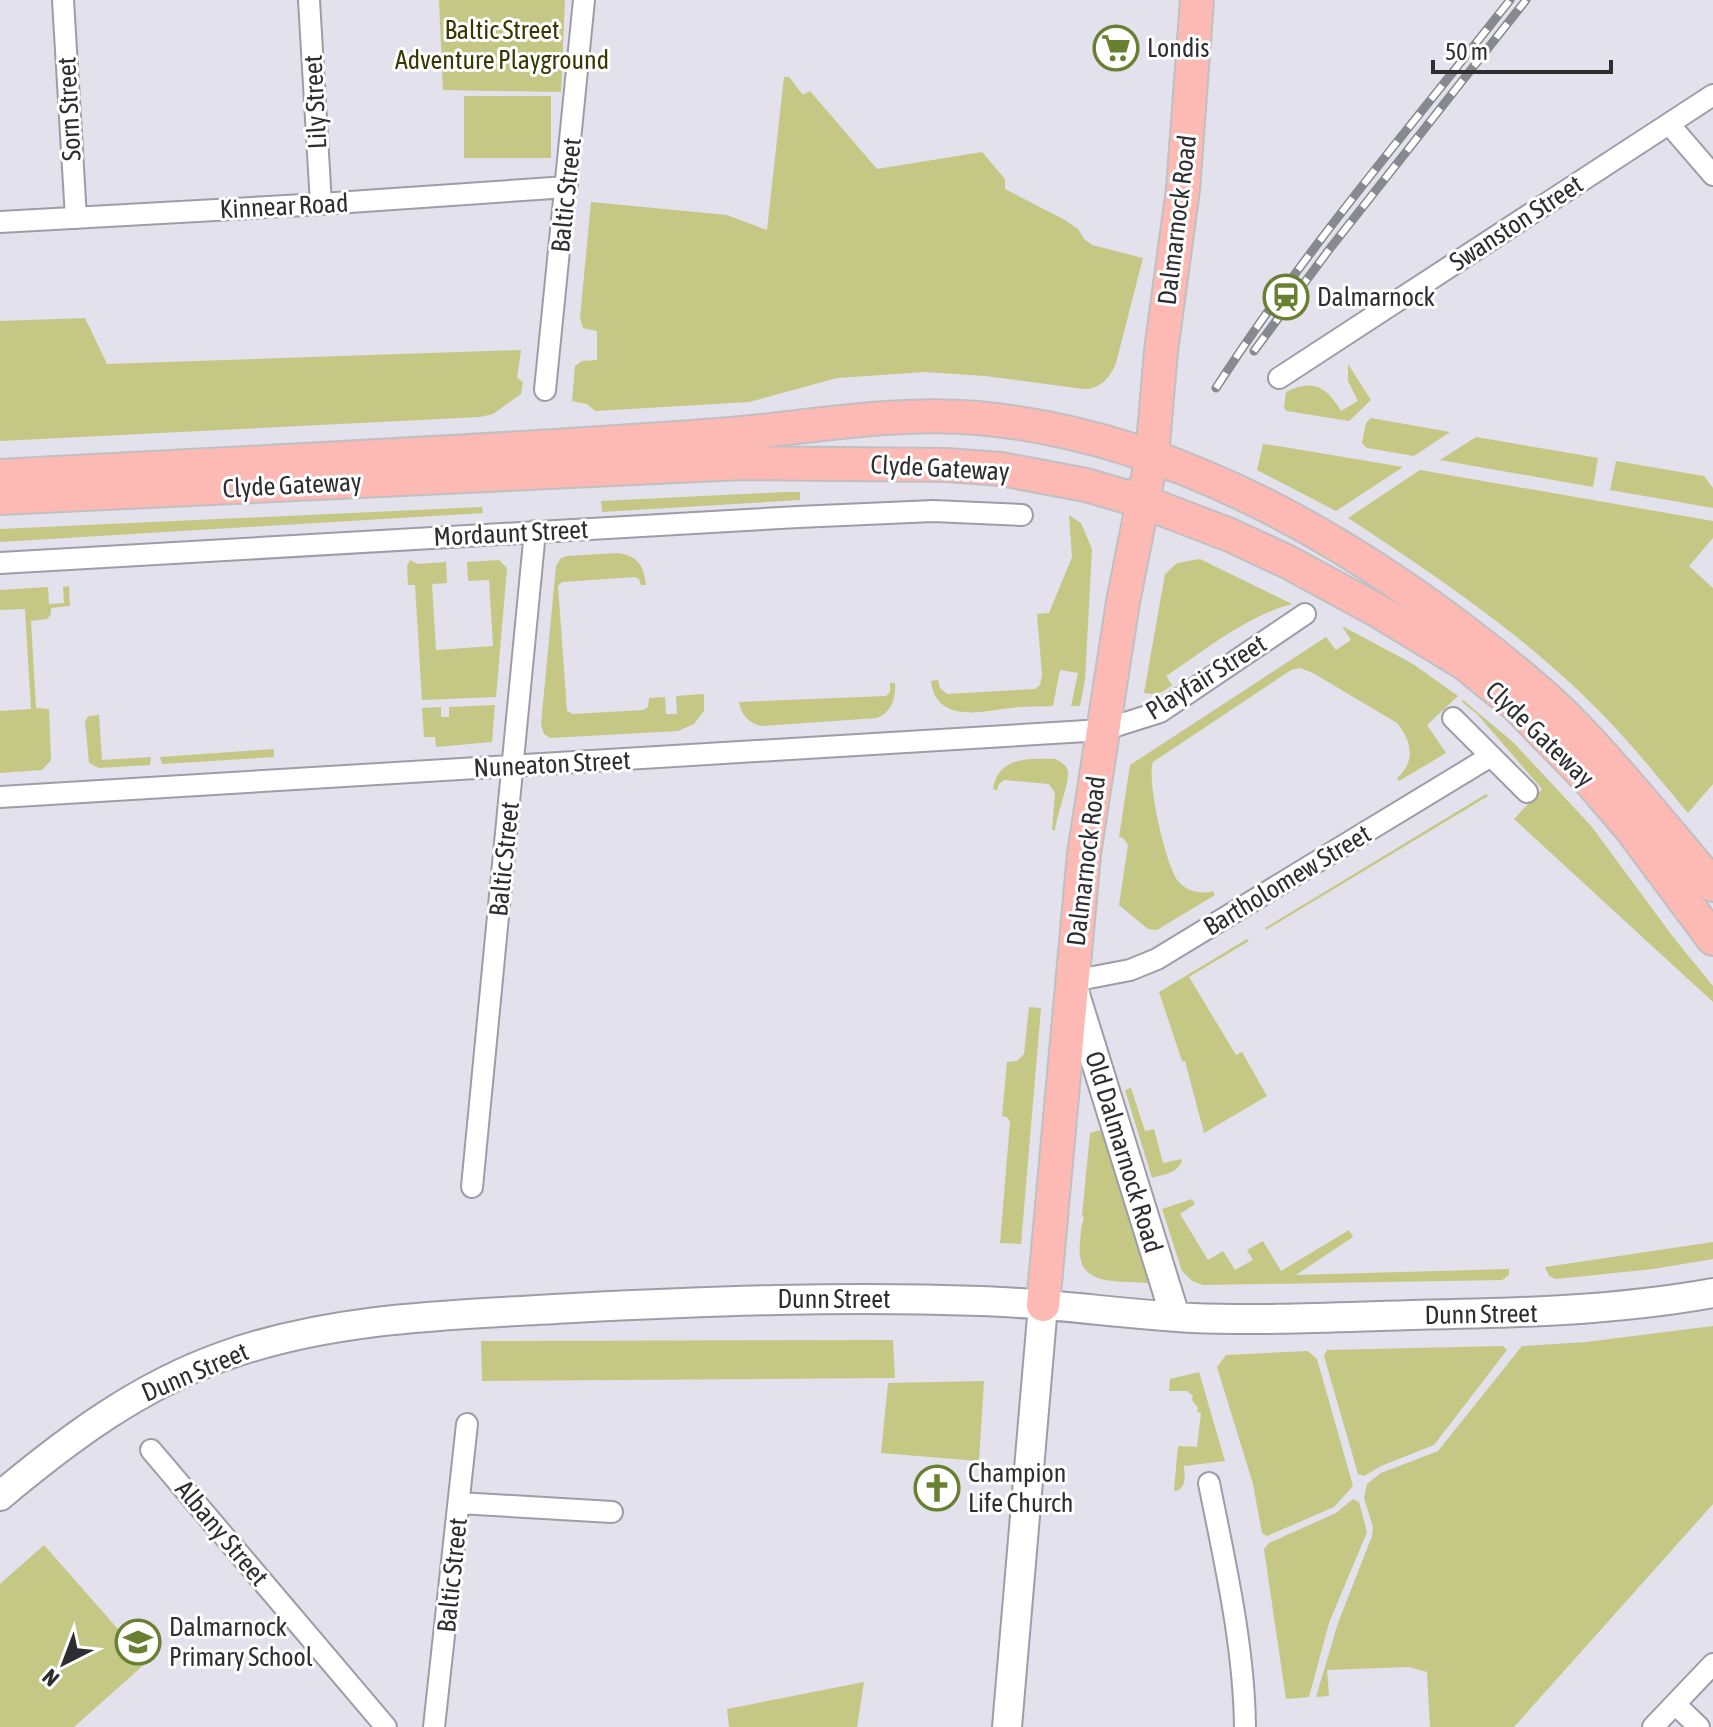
<svg xmlns="http://www.w3.org/2000/svg" width="1713" height="1727" viewBox="0 0 1713 1727" font-family="'Asap Condensed',sans-serif">
<style>
.green{fill:#c4c884}
.lines{fill:none;stroke-linecap:round;stroke-linejoin:round}
.street-casing{stroke:#9e9da7;stroke-width:24}
.secondary-casing{stroke:#9e9da7;stroke-width:32}
.primary-casing{stroke:#c0c0c2;stroke-width:36}
.street{stroke:#fff;stroke-width:20}
.secondary{stroke:#fff;stroke-width:28}
.primary{stroke:#fdb9b4;stroke-width:32}
.rail-casing{stroke:#88888f;stroke-width:9}
.rail{stroke:#fff;stroke-width:6;stroke-dasharray:18;stroke-linecap:butt}
.labels{text-anchor:middle;stroke-width:6;stroke-linejoin:round;paint-order:stroke}
.park-label{font-size:26px;fill:#383900;stroke:#fff}
.poi-label{font-size:26px;fill:#2e2e32;stroke:#fff;text-anchor:start}
.street-label{font-size:26px;fill:#2e2e32;stroke:#fff}
</style>
<rect width="100%" height="100%" fill="#e2e1ec"/>
<path class="green" d="M439,0H565L561,92L443,90Z
M784,77H789L803,95L810,91L877,169L982,152L1005,179V189L1063,219L1078,229L1084,239L1092,245L1143,258L1116,363C1110,378 1100,389 1084,389L985,376L925,372L837,378L749,402L595,411L587,404L572,401L575,366L582,361L597,360V331L583,328L580,318L591,202L727,215L767,230Z
M464,96H551V158H464Z
M85,318L107,364L521,350L517,378L523,382L521,394L493,414L480,417L0,441V321Z
M1348,364L1371,400L1349,421L1287,411L1284,408L1286,392C1313,379 1326,386 1341,411L1358,401L1348,381Z
M1371,418L1450,432L1414,456L1367,448L1362,443L1366,423Z
M1476,437L1598,458L1593,487L1440,460Z
M1263,444L1278,446L1403,467L1336,511L1257,470Z
M1616,461L1704,476L1713,488V508L1610,490Z
M1420,470L1713,521V538L1689,566L1713,588V784L1688,813C1654,772 1621,731 1582,694C1511,626 1430,572 1348,518Z
M785,492H800V500L602,512L601,501Z
M482,507L483,513L466,514L0,542V529Z
M1069,515L1081,523L1092,549L1085,680L1080,706H1071L1078,673L1060,670L1053,706C1036,707 1018,706 1002,709C974,714 935,719 931,681L938,680L940,688L947,694L1035,689L1040,685L1042,675L1037,614L1049,613L1072,557Z
M618,553C638,556 644,566 646,585H641L639,579L635,577L562,582L558,586L567,711L573,714L644,710L648,707L649,698L665,697L666,714H677L676,696L704,694V711L694,724L678,731L550,738L544,734L541,724L556,566L561,558L567,556Z
M1200,559L1292,604C1246,616 1205,650 1166,676L1172,685C1162,693 1157,695 1144,693L1165,574L1177,563Z
M410,560L418,564L446,562L447,583L432,584L436,650L493,646L489,580L468,581L467,562L499,560L507,568L496,697L422,700L415,585H408L407,566Z
M69,586L70,606L51,608V614L47,619L31,621L36,708L49,709L51,760L42,770L0,773V711L31,709L25,609L0,610V590L48,587L49,604L64,603L63,587Z
M1342,626L1413,664L1458,696L1427,725L1446,753L1399,781L1397,778C1416,762 1412,741 1397,723L1313,673L1300,668L1291,670L1153,762C1146,778 1166,868 1179,882C1186,891 1202,895 1213,891L1215,895L1157,930L1148,929L1119,905L1128,845L1123,838L1119,837L1130,765L1326,637L1336,650L1351,640Z
M890,683H895C896,698 892,712 877,718L761,726C749,723 741,715 739,702L886,696L890,692Z
M1463,700L1514,743L1592,827L1673,937L1713,986V1002L1514,819L1542,789L1477,714L1462,702Z
M495,705L492,742L436,747L435,737H424L422,708L441,707V717H449V707Z
M99,715L102,760L151,757L150,765L99,768L89,763L85,721L89,716Z
M274,749V757L162,764L160,757Z
M1055,759C1061,762 1067,765 1068,772C1069,784 1057,814 1055,830H1052L1055,793L1049,784L1004,780L999,784L997,790L993,789C998,757 1028,758 1055,759Z
M1486,794L1488,796L1266,930L1265,928Z
M1247,939L1249,941L1189,977L1236,1055L1242,1052L1267,1096L1204,1133L1185,1061H1182L1159,992Z
M1029,1007L1041,1008L1021,1244L1000,1243L1010,1122L1007,1117L1002,1116L1007,1062L1017,1061L1024,1054Z
M1131,1088L1145,1131L1154,1129L1163,1163L1182,1159C1180,1173 1164,1174 1152,1178L1125,1090Z
M1101,1130L1149,1283C1115,1280 1075,1288 1080,1242C1081,1233 1081,1224 1084,1218L1082,1216L1090,1133Z
M1192,1199L1195,1204L1180,1214L1208,1260L1223,1251L1235,1270L1253,1260L1247,1250L1263,1241L1281,1271L1349,1230L1353,1237L1296,1275L1509,1269V1275L1502,1280L1203,1285L1192,1281L1182,1271L1162,1209Z
M1713,1242V1259L1653,1269L1556,1279L1549,1276L1545,1267Z
M1713,1326V1504L1514,1727H1430L1427,1672L1409,1667L1327,1670L1329,1696L1316,1697L1338,1623L1372,1536L1373,1527L1364,1498L1367,1484L1381,1473L1438,1451L1522,1346L1586,1342Z
M893,1340L895,1378L482,1381L481,1341Z
M1503,1346L1507,1350L1434,1445L1381,1466L1364,1476L1358,1474L1324,1356L1327,1350Z
M1308,1351L1317,1359L1353,1486L1334,1507L1267,1536L1262,1533L1253,1484L1217,1367L1226,1355Z
M1199,1372L1225,1461L1184,1466C1184,1476 1188,1486 1176,1491L1174,1490L1178,1446L1197,1447L1201,1413L1197,1412L1198,1408L1192,1400L1193,1396L1187,1391H1169L1170,1379Z
M984,1381L979,1461L881,1453L888,1383Z
M1353,1499L1359,1502L1367,1532L1329,1623L1309,1697L1286,1699L1264,1549L1269,1543L1336,1513Z
M44,1545L147,1662L74,1727H0V1584Z
M864,1682L857,1727H729L727,1709Z"/>
<g class="lines">
<g class="street-casing">
<path id="street" d="M63,0L76,218
M309,0L321,204
M1669,124L1713,175
M0,222L321,204L567,187
M1279,378L1713,95
M545,390L584,0
M0,563L798,517L933,511L1022,515
M1453,718L1527,792
M0,797L1103,730L1160,712L1305,614
M1073,981L1130,970L1157,959L1491,756
M472,1187L535,531
M151,1450L386,1727
M1209,1483C1225,1563 1244,1645 1245,1727
M459,1503L612,1512
M1675,1704L1699,1727
M434,1727L467,1424
M1653,1727L1713,1664"/>
</g>
<g class="secondary-casing">
<path id="secondary" d="M1073,988L1175,1316
M0,1496C68,1439 139,1386 224,1356C336,1316 456,1315 573,1308C709,1301 844,1296 980,1301C1051,1303 1121,1314 1192,1318C1266,1321 1340,1317 1413,1315C1514,1313 1613,1311 1713,1293
M1007,1727L1043,1305"/>
</g>
<g class="primary-casing">
<path id="primary" d="M0,476C201,465 402,456 602,443C655,439 709,437 762,431C834,423 905,412 977,418C1150,433 1311,518 1448,619C1488,649 1528,680 1564,715C1617,768 1664,828 1713,885
M0,498L741,463L946,465L1001,469L1086,485L1141,501L1230,535L1288,562L1380,612L1464,663L1516,705L1591,782L1631,829L1713,939
M1043,1305L1084,854L1123,602L1152,456L1161,351L1183,189L1197,0"/>
</g>
<use href="#street" class="street"/>
<use href="#secondary" class="secondary"/>
<use href="#primary" class="primary"/>
<g class="rail-casing">
<path id="rail" d="M1254,351L1328,251L1526,0
M1216,388C1304,251 1410,128 1510,0"/>
</g>
<use href="#rail" class="rail"/>
</g>
<defs>
<g id="supermarket-ring" transform="scale(2.3)"><circle r="9.5" fill="#fff" stroke="#697f31" stroke-width="1.5"/><path d="M-6-5.5h2.5l.6 2H6L4.5 2H-2.5L-4.4-4H-6ZM-1.5 3.2a1.3 1.3 0 1 0 .1 0ZM3 3.2a1.3 1.3 0 1 0 .1 0Z" fill="#697f31"/></g>
<g id="station-ring" transform="scale(2.3)"><circle r="9.5" fill="#fff" stroke="#697f31" stroke-width="1.5"/><path d="M-3-6H3Q5-6 5-4V2Q5 4 3 4L4.5 6H3L1.5 4h-3L-3 6H-4.5L-3 4Q-5 4-5 2V-4Q-5-6-3-6ZM-3.5-4v3h7v-3ZM-3.5 1v1.5H-2V1ZM2 1v1.5H3.5V1Z" fill="#697f31"/></g>
<g id="church-ring" transform="scale(2.3)"><circle r="9.5" fill="#fff" stroke="#697f31" stroke-width="1.5"/><path d="M-1.2-6h2.4v3.5h3.3v2.4h-3.3V6h-2.4V-.1h-3.3v-2.4h3.3Z" fill="#697f31"/></g>
<g id="school-ring" transform="scale(2.3)"><circle r="9.5" fill="#fff" stroke="#697f31" stroke-width="1.5"/><path d="M0-5L7-2L0 1L-7-2ZM-4 1L0 2.5L4 1V4Q0 6-4 4Z" fill="#697f31"/></g>
</defs>
<g fill-rule="evenodd">
<use href="#supermarket-ring" x="1116" y="48"/>
<use href="#station-ring" x="1286" y="297"/>
<use href="#church-ring" x="937" y="1488"/>
<use href="#school-ring" x="138" y="1642"/>
</g>
<g class="labels">
<g class="park-label">
<text x="502" y="39">Baltic Street<tspan x="502" dy="30">Adventure Playground</tspan></text>
</g>
<g class="poi-label">
<text x="1147" y="57">Londis</text>
<text x="1317" y="306">Dalmarnock</text>
<text x="968" y="1482">Champion<tspan x="968" dy="30">Life Church</tspan></text>
<text x="169" y="1636">Dalmarnock<tspan x="169" dy="30">Primary School</tspan></text>
</g>
<g class="street-label">
<text transform="translate(315 102) rotate(-93)" y="9">Lily Street</text>
<text transform="translate(69 109) rotate(-93)" y="9">Sorn Street</text>
<text transform="translate(566 195) rotate(-84)" y="9">Baltic Street</text>
<text transform="translate(284 206) rotate(-3)" y="9">Kinnear Road</text>
<text transform="translate(1177 220) rotate(-83)" y="9">Dalmarnock Road</text>
<text transform="translate(1516 223) rotate(-33)" y="9">Swanston Street</text>
<text transform="translate(940 468) rotate(3)" y="9">Clyde Gateway</text>
<text transform="translate(292 485) rotate(-3)" y="9">Clyde Gateway</text>
<text transform="translate(511 533) rotate(-3)" y="9">Mordaunt Street</text>
<text transform="translate(1206 677) rotate(-32)" y="9">Playfair Street</text>
<text transform="translate(1540 734) rotate(44)" y="9">Clyde Gateway</text>
<text transform="translate(552 764) rotate(-3)" y="9">Nuneaton Street</text>
<text transform="translate(504 859) rotate(-84)" y="9">Baltic Street</text>
<text transform="translate(1086 861) rotate(-83)" y="9">Dalmarnock Road</text>
<text transform="translate(1287 880) rotate(-31)" y="9">Bartholomew Street</text>
<text transform="translate(1124 1152) rotate(73)" y="9">Old Dalmarnock Road</text>
<text x="834" y="1308">Dunn Street</text>
<text transform="translate(1481 1314) rotate(-1)" y="9">Dunn Street</text>
<text transform="translate(195 1372) rotate(-23)" y="9">Dunn Street</text>
<text transform="translate(222 1533) rotate(50)" y="9">Albany Street</text>
<text transform="translate(452 1575) rotate(-84)" y="9">Baltic Street</text>
</g>
</g>
<g transform="translate(64 1663) rotate(222)" stroke="#ffffff" stroke-width="6" paint-order="stroke">
<path d="M0-6L14 30L0 20L-14 30Z" fill="#2e2e32"/>
<text y="-12" font-size="22" font-weight="bold" text-anchor="middle" fill="#2e2e32">N</text>
</g>
<path d="M1433 60v12h178v-12" fill="none" stroke="#2e2e32" stroke-width="4"/>
<text x="1445" y="60" font-size="24" fill="#2e2e32" stroke="#ffffff" stroke-width="6" paint-order="stroke">50 m</text>
</svg>
